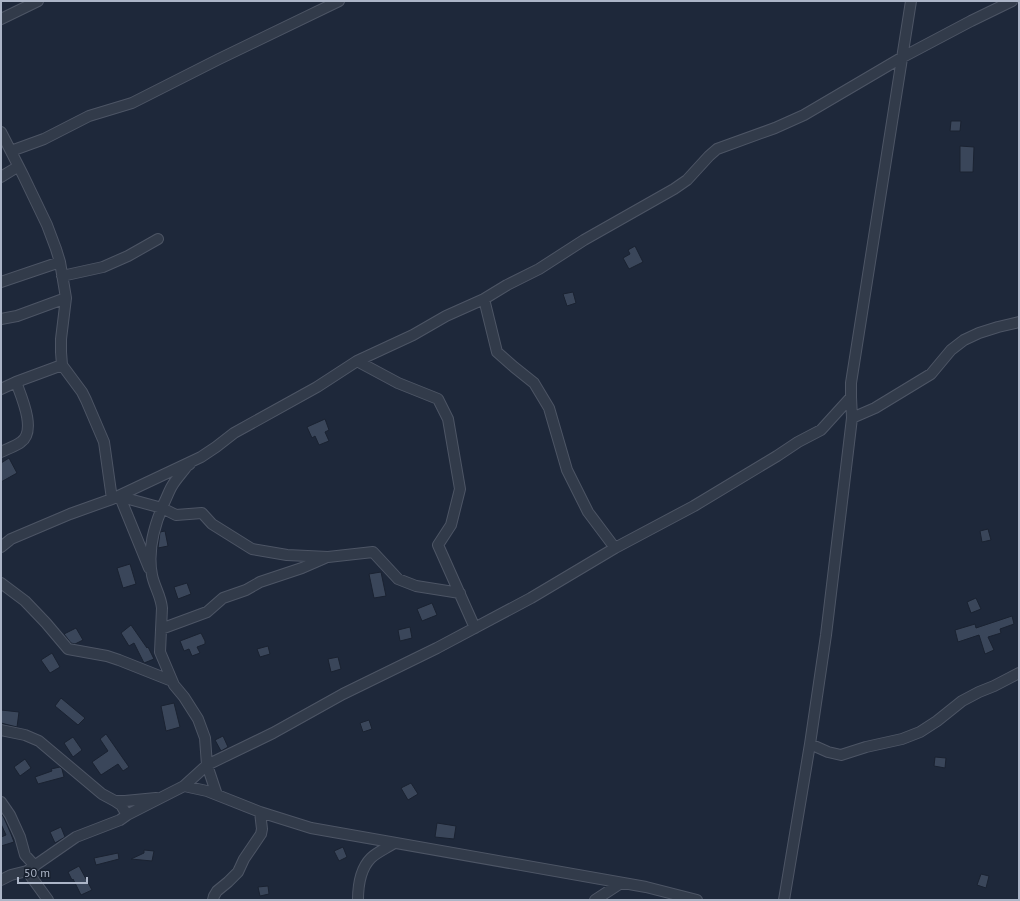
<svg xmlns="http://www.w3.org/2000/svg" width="1020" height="901" viewBox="0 0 1020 901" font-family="'PT Sans',sans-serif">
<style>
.building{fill:#3a465a;stroke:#1a2231}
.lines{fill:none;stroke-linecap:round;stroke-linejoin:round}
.minor-casing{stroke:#4d5565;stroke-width:12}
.minor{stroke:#323b4a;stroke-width:10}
</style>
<rect width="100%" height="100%" fill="#1e283a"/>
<path class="building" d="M951,121H961L960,131H950Z
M960,146L974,147L973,172H960Z
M635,246L643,262L629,269L623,258L630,254L628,250Z
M573,292L576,303L567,306L563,294Z
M325,419L329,430L325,432L329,441L319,445L315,436L312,438L307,427Z
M9,458L17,473L1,482V463Z
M988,529L991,540L982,542L980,531Z
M165,531L168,546L158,548L160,532Z
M130,564L136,584L123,588L117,568Z
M381,572L386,596L374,598L369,574Z
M187,583L191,594L178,599L174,587Z
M976,598L981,609L971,613L967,602Z
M432,603L437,615L422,621L417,609Z
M1012,616L1014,624L1000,629L1001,633L988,637L994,650L985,654L979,635L958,642L955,630L975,624L976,628Z
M131,625L147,648L148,647L154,659L144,663L134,643L129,646L121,633Z
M410,627L412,638L400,641L398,630Z
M76,628L83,640L75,644L71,643L64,634Z
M201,633L205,641V644L197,647L200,653L192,656L189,649L184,651L180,641Z
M268,646L270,654L260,657L257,649Z
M52,653L60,667L50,673L41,660Z
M338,657L341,669L331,672L328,659Z
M61,698L85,718L78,725L55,706Z
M174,703L180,727L166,731L161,706Z
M1,710L19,712L17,727L1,723Z
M369,720L372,729L363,732L360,723Z
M106,734L129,767L123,771L118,764L101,775L92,762L108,751L100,739Z
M223,736L228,747L221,751L215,740Z
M73,737L82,750L73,757L64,743Z
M935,757L946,758L945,768L934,766Z
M25,759L31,768L20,776L14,767Z
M60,767L62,769L64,777L38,784L35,777L52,771L51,769Z
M411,783L418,794L408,800L401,788Z
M1,813L4,818L11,834L14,842L1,846V837L6,835L1,824Z
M437,823L456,826L454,839L435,837Z
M61,827L65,837L55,843L50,832Z
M343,847L347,857L339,861L334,851Z
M144,850L154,851L152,861L131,859L144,853Z
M118,853L119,859L96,865L94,858Z
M79,866L92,890L81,895L73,879L72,880L68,872Z
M981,874L989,876L986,888L977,885Z
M268,886L269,894L260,896L258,887Z"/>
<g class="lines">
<g class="minor-casing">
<path id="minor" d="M1,19L38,1
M1,132L23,175L47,225L56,249L60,262L66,298L61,339V352L62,365L82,392L86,400L104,442L112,499
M11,151L44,139L89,116L132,103L219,59L339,1
M1,177L14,169L19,167
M62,276L103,267L128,256L158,239
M1,282L60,262
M484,299L497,352L514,367L534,383L549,408L567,470L588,512L615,548
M1,319L17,316L66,298
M357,361L398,383L438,399L448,419L460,489L451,525L438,545L475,628
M1,389L16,382L62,365
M852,418L875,408L931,374L951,350L964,340L979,333L998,327L1019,322
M1,452C7,449 16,446 21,442C37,431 21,396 16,382
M190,464L187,466C182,473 176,479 172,486C169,491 167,497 164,503C154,526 147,550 152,575C154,586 161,596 162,608L160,652L174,685L184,697L198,719L205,738L207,765L217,795
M118,496L162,508L176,515L202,513L212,524L252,549L287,555L328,557L373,552L398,579L416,586L460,593
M120,497L149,568
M1,547L11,539L70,514L112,499L201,457L216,447L234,433L317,387L357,361L413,335L446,316L484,299L507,285L539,269L584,240L674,189L687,180L709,156L717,149L775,128L804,115L901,58L971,21L1012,1
M1,583L25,601L46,623L68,649L107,656L119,660L172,681
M161,629L207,612L223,598L246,590L260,582L302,568L325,558
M1,730L25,735L39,741L102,794L115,801L121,805L127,815
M810,744L828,752L841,755L866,747L902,739L920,732L937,721L962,701L979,692L994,686L1019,673
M184,786L207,791L260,812L311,828L646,887L697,900
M115,801H125L156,798
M1,802L10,815L20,837L25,855L35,866
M27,871L48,900
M1,880L11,875L27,871L76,837L120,820L127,815L184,786L207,765L273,733L343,694L437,648L531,598L615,548L694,506L777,456L798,442L821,430L851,397
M213,900L214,896L217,891L228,882L238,872L244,859L261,834L262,829L260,812
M358,900C358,886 360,869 371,858C377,852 387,848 394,843
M595,900L621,883
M784,900L810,744L826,635L852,418L851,397V383L911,1"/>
</g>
<use href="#minor" class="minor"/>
</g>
<rect width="1020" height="901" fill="none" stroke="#acb5c7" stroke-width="4"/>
<path d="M18 877v6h69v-6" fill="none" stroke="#acb5c7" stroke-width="2"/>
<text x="24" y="877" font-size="12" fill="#acb5c7" stroke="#18202e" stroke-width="3" paint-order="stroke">50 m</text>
</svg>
